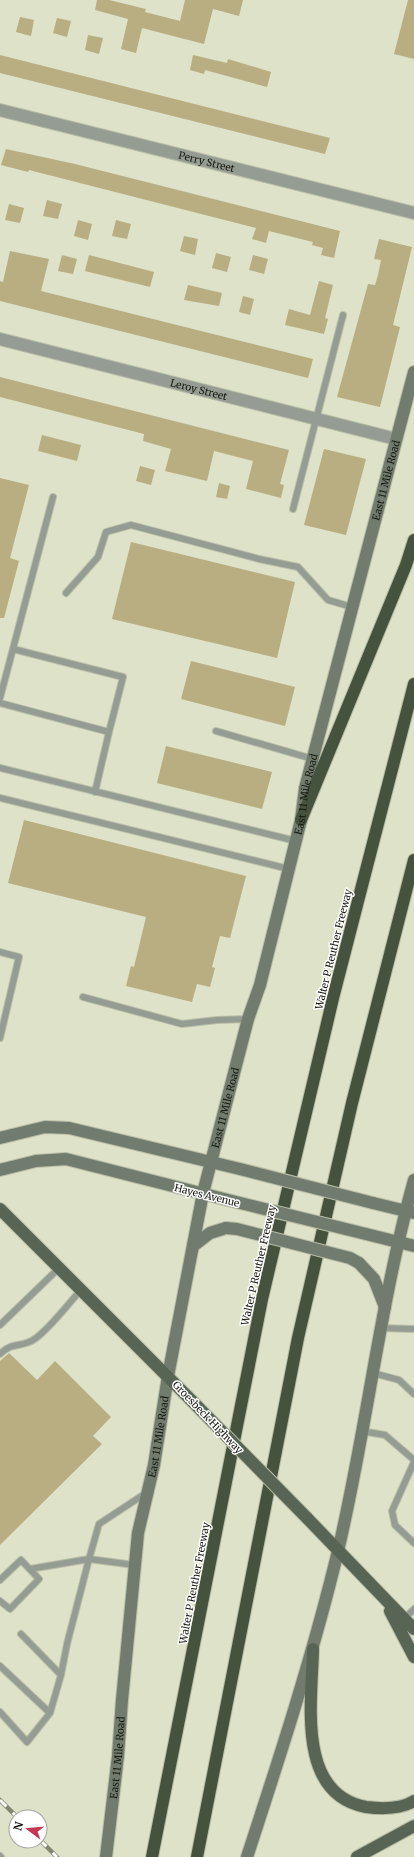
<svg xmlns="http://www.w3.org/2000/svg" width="414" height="1857" viewBox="0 0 414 1857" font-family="Merriweather,serif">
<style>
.building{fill:#b9ae81}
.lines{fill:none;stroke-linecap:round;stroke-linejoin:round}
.lane-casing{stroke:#b9bea7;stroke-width:8}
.street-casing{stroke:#b9bea7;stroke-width:14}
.secondary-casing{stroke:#b9bea7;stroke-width:14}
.primary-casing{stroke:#b9bea7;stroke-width:14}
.highway-casing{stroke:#b9bea7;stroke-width:14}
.lane{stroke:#959c93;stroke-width:6}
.street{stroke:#959c93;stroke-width:12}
.secondary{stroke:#727c6e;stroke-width:12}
.primary{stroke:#596554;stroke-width:12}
.highway{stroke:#44523e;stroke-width:12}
.rail-casing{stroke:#828673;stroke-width:4.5}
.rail{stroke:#fff;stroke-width:3;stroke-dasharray:9;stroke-linecap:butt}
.secondary-bridge-casing{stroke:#b9bea7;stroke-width:14;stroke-linecap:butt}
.primary-bridge-casing{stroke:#b9bea7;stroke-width:14;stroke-linecap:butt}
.secondary-bridge{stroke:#727c6e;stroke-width:12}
.primary-bridge{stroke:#596554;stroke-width:12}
.labels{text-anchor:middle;stroke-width:3;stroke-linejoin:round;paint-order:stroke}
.street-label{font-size:10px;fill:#17190f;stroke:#fff}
</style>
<rect width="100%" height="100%" fill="#dde2c8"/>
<path class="building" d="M97,0H109L146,9L145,12L180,21L185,0H243L239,16L213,9L204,44L142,28L136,53L121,49L128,19L95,10Z
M408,0H414V59L394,54Z
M20,17L34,20L31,36L16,32Z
M57,18L71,21L67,37L53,33Z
M88,35L103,38L99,54L85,50Z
M0,55L330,138L325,154L0,73Z
M193,55L227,63L228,59L271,72L267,87L205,70L204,74L190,70Z
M6,149L75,164L340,231L334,258L321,255L323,248L312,245L313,242L269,231L266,243L252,239L256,228L29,170L28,172L1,165Z
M47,200L62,204L58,219L43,216Z
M9,204L24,208L20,223L5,220Z
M78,220L92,224L88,240L74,236Z
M116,220L131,224L127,239L112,236Z
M184,236L198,239L195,255L180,251Z
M379,239L412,247L393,325L400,327L380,407L337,397L368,284L375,285L378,275L381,260L374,259Z
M10,251L49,259L41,291L313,359L308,378L0,301V281L3,282Z
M216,253L231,257L227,272L212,268Z
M62,255L77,259L73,274L58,271Z
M89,255L154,272L150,287L85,271Z
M253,255L268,259L264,274L249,270Z
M319,281L333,285L325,318L328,319L324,334L285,325L289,309L310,315Z
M188,285L222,293L219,306L184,300Z
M243,296L254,299L250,315L239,312Z
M0,377L289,450L280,484L284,485L281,498L246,489L253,461L214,451L207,481L165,471L171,449L143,441L144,434L0,397Z
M42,435L81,445L77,461L38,451Z
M324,449L366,459L346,535L304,525Z
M140,466L155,470L151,485L136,481Z
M0,478L29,485L10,558L19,561L4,618H0Z
M219,483L230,486L227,499L216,497Z
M131,542L295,582L277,658L112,619Z
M191,661L295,687L285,726L181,699Z
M166,746L272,772L262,809L157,783Z
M24,820L246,876L230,938L220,936L212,967L215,968L210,987L197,984L192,1002L126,986L131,966L134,967L146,917L8,883Z
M9,1353L37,1380L55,1361L111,1417L93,1436L102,1444L0,1545V1361Z"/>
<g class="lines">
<g class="lane-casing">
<path id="lane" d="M293,509L343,315
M66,593L98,557L106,532L131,525L259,559L298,567L328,600L352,607
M13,649L123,677L109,732
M0,698L53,497
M0,703L109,732L95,792
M216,731L313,759
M0,768L296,841
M0,798L289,869
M0,952L19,957L0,1038
M83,997L182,1024L217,1020L248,1019
M0,1325L59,1268
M381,1328L414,1329
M0,1354C14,1340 22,1349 36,1338C51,1327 68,1304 81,1290
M373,1373L399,1380L414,1394
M361,1431L385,1435L414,1460
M414,1462L392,1511L395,1525L414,1543
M30,1569L89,1559L99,1524L146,1493
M0,1580L21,1560L39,1579L10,1609L0,1601
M404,1619L414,1609
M21,1634L61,1675
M0,1666L50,1713
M0,1712L27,1742L50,1713L61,1675L67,1644L89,1559L134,1565
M0,1856L1,1857"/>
</g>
<g class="street-casing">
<g id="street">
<path id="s1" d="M0,110L414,213"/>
<path id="s2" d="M0,339L396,439"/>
</g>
</g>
<g class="secondary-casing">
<g id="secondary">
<path d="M0,1138L45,1127L69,1128L240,1169"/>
<path d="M0,1170L36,1161L66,1159L232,1201"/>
<path d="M373,1203L414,1213"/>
<path d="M366,1234L414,1246"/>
<path d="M193,1246L210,1233L226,1228"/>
<path d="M359,1263L374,1279L385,1307"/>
<path id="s3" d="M106,1857L118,1756L122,1700L138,1533L154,1465L168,1376L203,1193L248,1019L260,985L301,820L305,788L414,372"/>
<path d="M247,1857C280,1756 313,1655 338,1551C367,1428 380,1302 414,1180"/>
</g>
</g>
<g class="primary-casing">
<path id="primary" d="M0,1209L192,1401
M307,1518L414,1629
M390,1611L414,1657
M313,1649C312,1701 296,1794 366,1807C382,1809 401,1809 414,1801
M357,1857L414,1826"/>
</g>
<g class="highway-casing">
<path id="highway" d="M301,820L406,565L414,540
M152,1857L262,1299L333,998L414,684
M197,1857L298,1338L352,1103L414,860"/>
</g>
<use href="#lane" class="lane"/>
<use href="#street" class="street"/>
<use href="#secondary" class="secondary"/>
<use href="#primary" class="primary"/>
<use href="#highway" class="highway"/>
<g class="rail-casing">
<path id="rail" d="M0,1800L17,1817
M40,1840L57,1857"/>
</g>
<use href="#rail" class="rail"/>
<g class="secondary-bridge-casing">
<path id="secondary-bridge" d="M240,1169L373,1203
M232,1201L366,1234
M226,1228L237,1229L350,1258L359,1263"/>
</g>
<g class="primary-bridge-casing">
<path id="primary-bridge" d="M192,1401L307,1518"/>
</g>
<use href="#secondary-bridge" class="secondary-bridge"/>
<use href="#primary-bridge" class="primary-bridge"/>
</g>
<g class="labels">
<g class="street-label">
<text dy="4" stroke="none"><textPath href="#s1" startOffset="213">Perry Street</textPath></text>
<text dy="4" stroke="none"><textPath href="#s2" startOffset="205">Leroy Street</textPath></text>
<text dy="4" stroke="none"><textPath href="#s3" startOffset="1408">East 11 Mile Road</textPath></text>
<text dy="4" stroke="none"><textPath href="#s3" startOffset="1084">East 11 Mile Road</textPath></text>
<text transform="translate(333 949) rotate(-76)" y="4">Walter P Reuther Freeway</text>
<text dy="4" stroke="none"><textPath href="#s3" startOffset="760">East 11 Mile Road</textPath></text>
<text transform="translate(207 1195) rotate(14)" y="4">Hayes Avenue</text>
<text transform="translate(258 1265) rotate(-77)" y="4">Walter P Reuther Freeway</text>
<text transform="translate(208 1417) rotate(46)" y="4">Groesbeck Highway</text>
<text dy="4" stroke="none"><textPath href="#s3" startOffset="424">East 11 Mile Road</textPath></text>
<text transform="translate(194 1583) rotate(-79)" y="4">Walter P Reuther Freeway</text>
<text dy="4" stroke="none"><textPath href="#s3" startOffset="100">East 11 Mile Road</textPath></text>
</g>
</g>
<g transform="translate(28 1829) rotate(286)"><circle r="19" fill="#ffffff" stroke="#a2a39f"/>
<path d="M0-3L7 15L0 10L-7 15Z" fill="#c63652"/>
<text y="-6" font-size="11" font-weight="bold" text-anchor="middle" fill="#17190f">N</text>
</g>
</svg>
